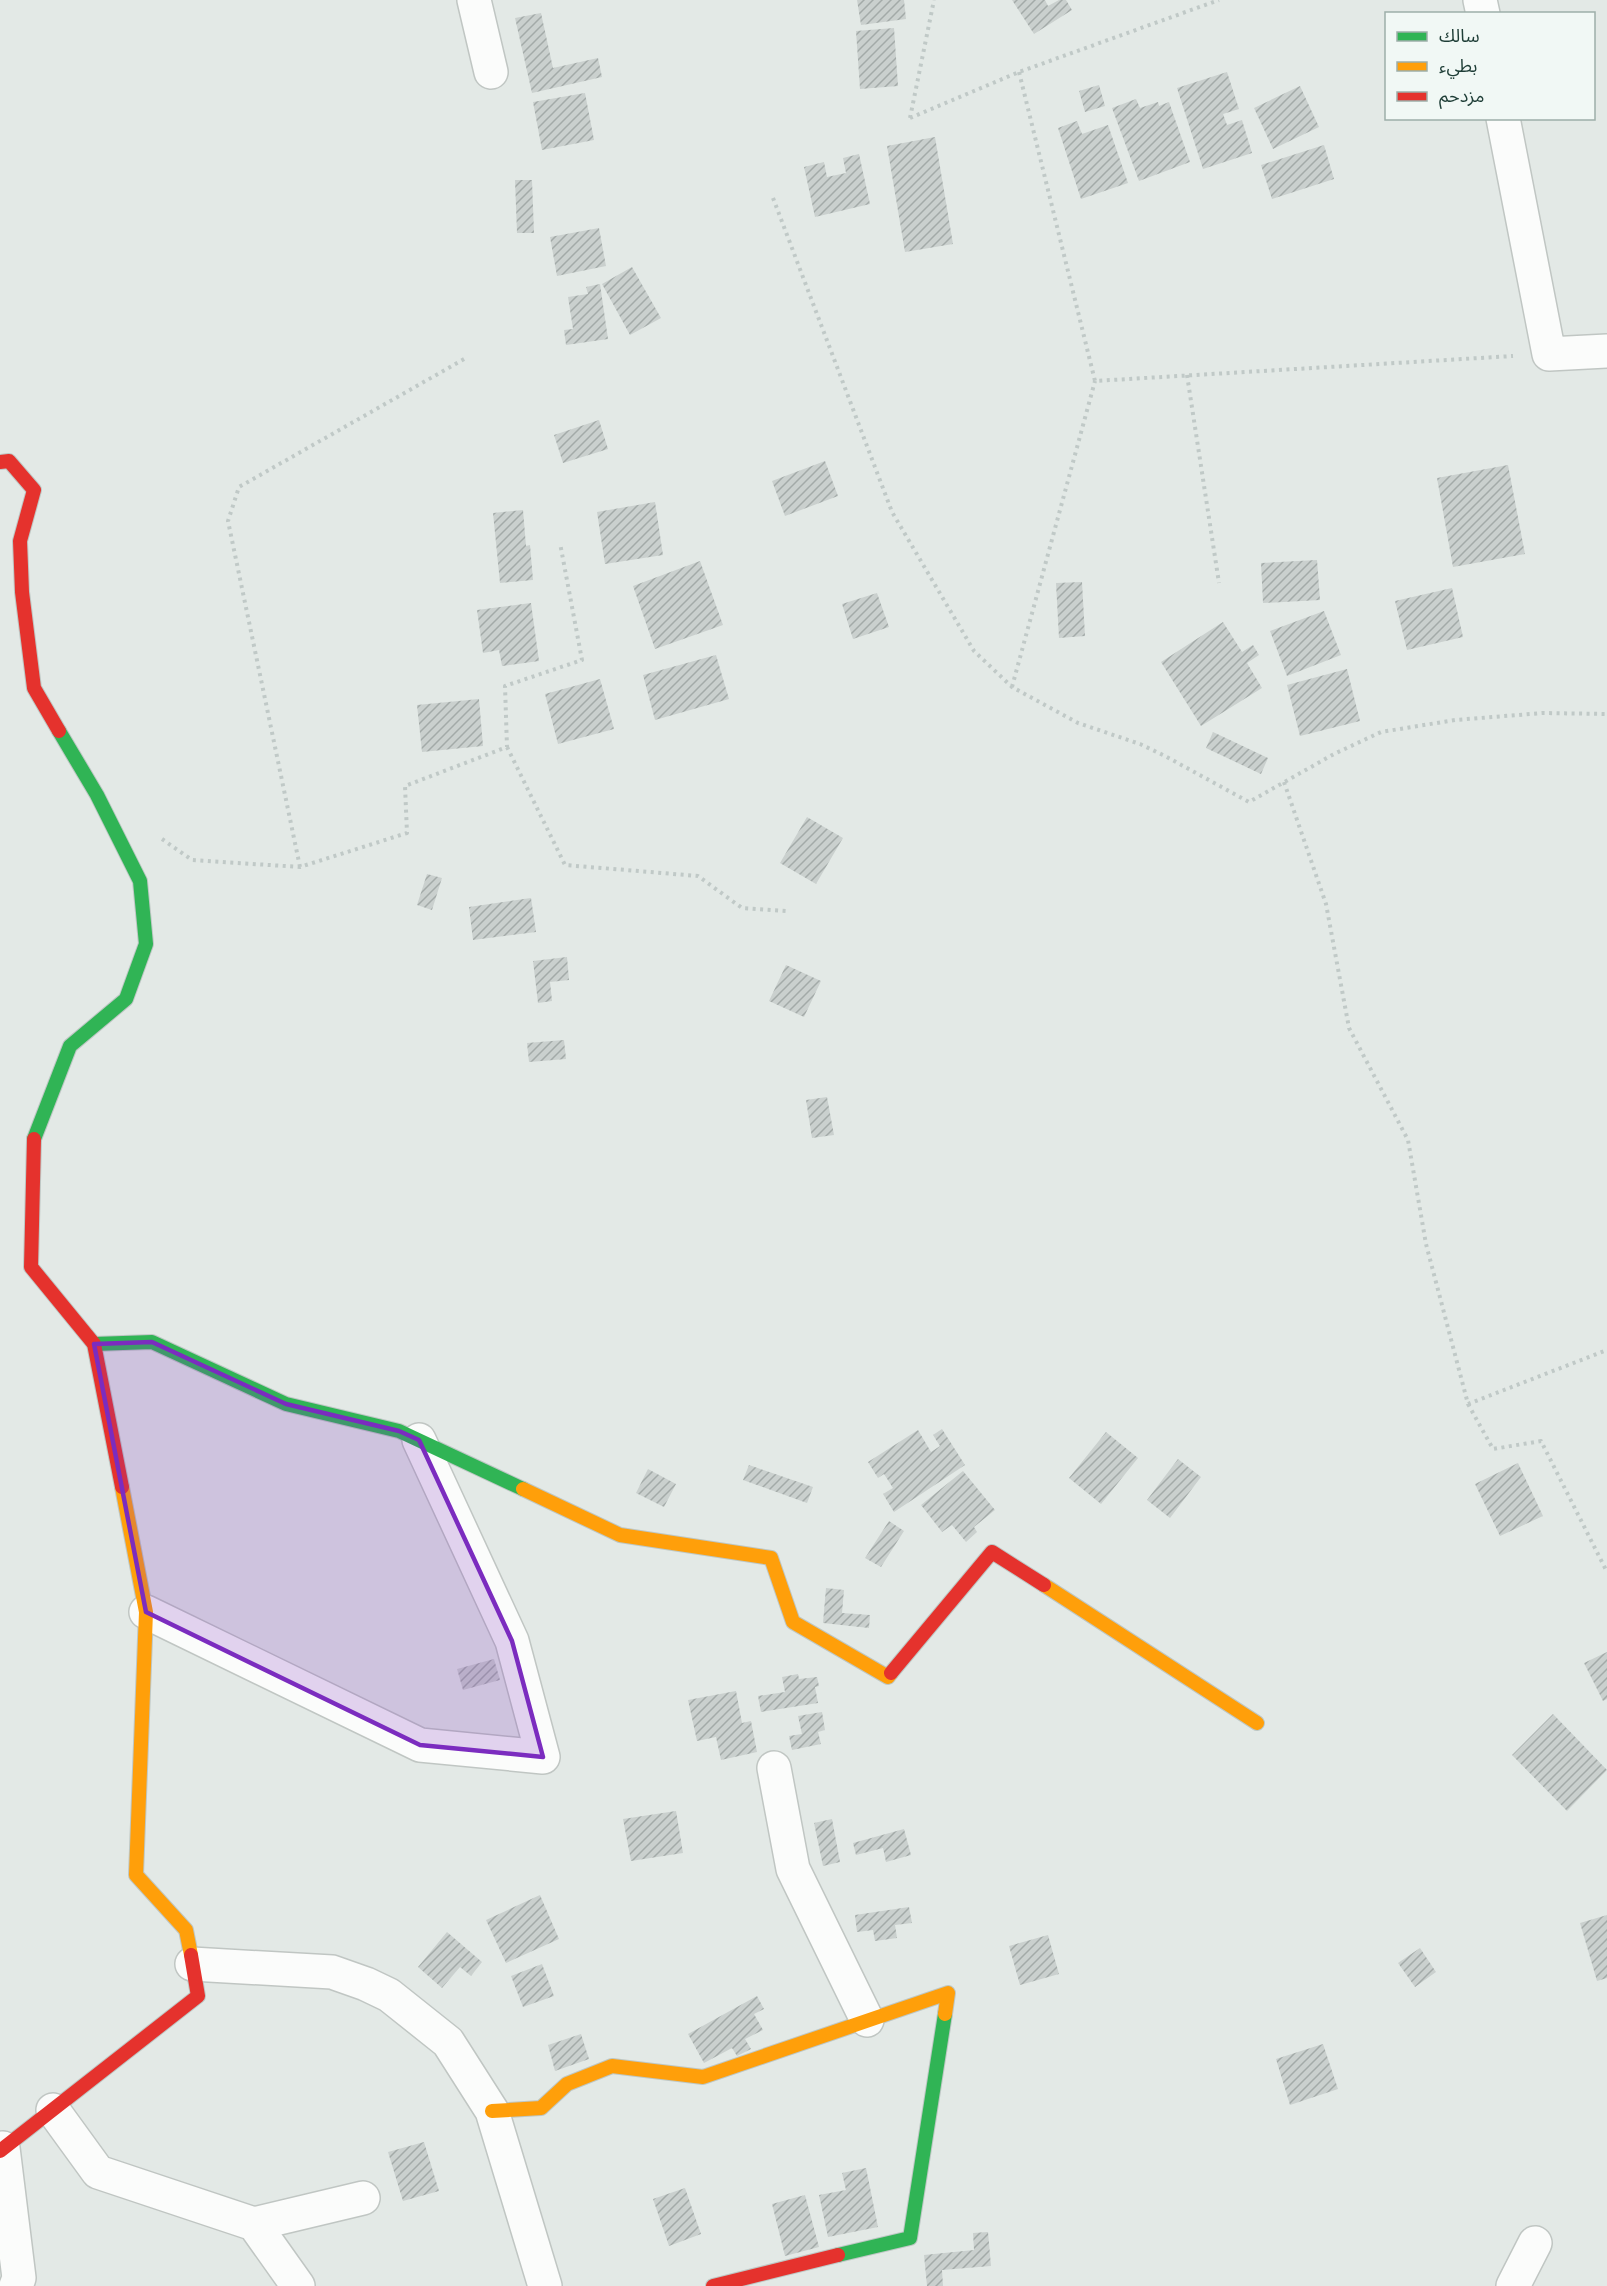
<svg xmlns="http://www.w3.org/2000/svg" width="1607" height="2286" viewBox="0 0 1607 2286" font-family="Ubuntu,'Noto Sans Arabic',sans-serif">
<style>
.building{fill:url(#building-hatch)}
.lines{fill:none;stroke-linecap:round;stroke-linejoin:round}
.street-casing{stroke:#c0c6c3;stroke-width:36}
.fast-casing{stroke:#bec7c4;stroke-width:16}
.slow-casing{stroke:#bec7c4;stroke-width:16}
.jam-casing{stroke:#bec7c4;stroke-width:16}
.path{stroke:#c0c9c7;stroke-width:4;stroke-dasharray:3 4.5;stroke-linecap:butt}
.street{stroke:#fbfcfb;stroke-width:33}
.fast{stroke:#30b455;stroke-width:14}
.slow{stroke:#ff9f0a;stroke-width:14}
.jam{stroke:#e5322d;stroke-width:14}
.marked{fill:#7b2cbf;fill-opacity:0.2;stroke:#7b2cbf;stroke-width:4.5;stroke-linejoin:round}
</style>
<defs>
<pattern id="building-hatch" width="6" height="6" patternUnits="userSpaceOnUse" patternTransform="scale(1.5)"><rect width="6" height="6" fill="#cad0ce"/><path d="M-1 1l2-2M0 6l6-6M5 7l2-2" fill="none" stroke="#a3aaa8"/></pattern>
</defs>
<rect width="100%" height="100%" fill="#e3e9e6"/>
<path class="building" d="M857,0H904L906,19L861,25Z
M1012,0H1045L1048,6L1059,0H1066L1072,10L1034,34Z
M541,13L553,68L598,58L602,77L532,93L515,18Z
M894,28L898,86L860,89L856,31Z
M1227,72L1239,109L1223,114L1227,125L1242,120L1252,153L1203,169L1177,88Z
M1099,85L1105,106L1085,112L1079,91Z
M1300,86L1319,127L1273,149L1254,108Z
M585,93L594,140L542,150L533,102Z
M1136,99L1140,108L1158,102L1159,106L1169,102L1190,162L1139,181L1112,108Z
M1077,121L1082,134L1108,125L1128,183L1081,199L1058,128Z
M935,137L953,244L905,252L887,146Z
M1324,145L1334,179L1272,199L1261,165Z
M859,154L870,204L815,217L804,167L824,162L827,177L846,173L843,158Z
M515,180H532L534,233H517Z
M599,228L606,266L557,276L550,237Z
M632,267L661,318L630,335L602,284Z
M600,284L608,339L566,345L564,330L573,329L568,297L588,294L586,287Z
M599,420L608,449L563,463L554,435Z
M825,461L838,496L785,516L772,481Z
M1508,465L1525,554L1453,567L1437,478Z
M655,502L663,555L605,564L597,512Z
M523,510L526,546L530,545L533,580L500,583L493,513Z
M1317,560L1320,600L1263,603L1261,563Z
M700,561L723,625L655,649L633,586Z
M1082,582L1085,636L1059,638L1056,583Z
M1452,588L1463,637L1407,650L1395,601Z
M877,593L889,627L853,639L842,604Z
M531,603L539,661L502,666L499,650L483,653L477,610Z
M1324,611L1341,655L1287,676L1270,631Z
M1223,622L1242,652L1253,645L1259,655L1247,663L1262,688L1201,726L1161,662Z
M716,655L729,699L655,720L643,675Z
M1347,669L1360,721L1300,736L1287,685Z
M600,679L614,729L558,744L545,694Z
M479,699L483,746L422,752L417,705Z
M1213,732L1268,758L1261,774L1206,748Z
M807,817L843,838L816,884L780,863Z
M427,874L442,878L432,910L417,905Z
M531,898L536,932L473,940L469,907Z
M567,957L569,980L550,982L552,1001L538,1003L533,961Z
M786,965L821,981L804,1017L769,1001Z
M564,1040L566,1059L529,1062L527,1043Z
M827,1097L834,1135L812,1138L806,1100Z
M942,1429L965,1465L894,1512L883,1494L893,1488L884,1474L878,1478L868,1462L918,1430L931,1452L940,1446L933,1435Z
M1106,1432L1138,1458L1101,1504L1069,1478Z
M1178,1459L1201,1477L1170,1518L1147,1500Z
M1518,1463L1543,1516L1500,1536L1475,1484Z
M749,1465L813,1487L807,1503L743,1480Z
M648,1469L676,1484L664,1507L636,1493Z
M963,1471L995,1510L974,1527L977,1532L966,1542L952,1525L942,1532L921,1505Z
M889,1521L904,1531L881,1567L865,1558Z
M826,1588L844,1590L842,1613L870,1615L869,1628L823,1623Z
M1607,1652V1699L1603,1701L1584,1663Z
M494,1659L500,1680L463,1690L457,1669Z
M798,1674L799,1679L817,1677L819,1686L815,1687L818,1703L761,1712L758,1696L785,1692L782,1677Z
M736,1691L742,1723L751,1721L757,1752L721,1760L716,1737L697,1741L688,1700Z
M822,1712L825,1730L818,1732L821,1744L792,1750L789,1736L802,1734L798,1716Z
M1553,1714L1607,1770L1567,1811L1512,1755Z
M676,1811L683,1853L631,1861L623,1819Z
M832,1819L840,1862L823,1866L814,1823Z
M904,1829L911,1855L886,1862L883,1848L856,1855L853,1843Z
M540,1895L559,1939L506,1963L486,1920Z
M909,1907L912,1923L895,1925L897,1938L875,1941L873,1930L857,1932L855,1915Z
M1607,1915V1978L1597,1981L1580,1923Z
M447,1932L482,1962L471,1976L460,1967L442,1988L418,1967Z
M1048,1935L1059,1974L1020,1985L1009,1946Z
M1420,1948L1436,1972L1415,1987L1398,1963Z
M542,1964L554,1996L523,2007L511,1976Z
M757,1996L764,2009L754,2014L763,2030L745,2039L751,2049L737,2056L732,2048L704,2063L688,2034Z
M581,2034L589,2059L555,2071L548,2045Z
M1323,2044L1338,2089L1290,2105L1276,2059Z
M424,2142L439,2191L403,2201L388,2152Z
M866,2168L878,2227L828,2237L819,2195L846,2190L842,2173Z
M685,2188L701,2234L669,2246L653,2199Z
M805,2195L819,2247L785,2256L772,2204Z
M988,2232L991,2266L942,2270L943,2286H927L924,2255L974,2250L973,2233Z"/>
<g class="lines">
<g class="street-casing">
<path id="street" d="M474,0L491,72
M1480,0L1483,14
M1503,118L1549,354L1607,351
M146,1612L420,1745L543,1757L512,1641L419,1440
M774,1768L793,1869L867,2020
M192,1964L332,1972L366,1984L389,1995L448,2042L492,2111L545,2286
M53,2110L98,2172L254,2224L298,2286
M3,2148L19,2278L16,2286
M254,2224L363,2198
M1513,2286L1535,2243"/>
</g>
<g class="fast-casing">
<path id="fast" d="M34,1139L70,1046L126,999L146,944L140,881L97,795L59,731
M94,1344L152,1342L286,1404L399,1431L523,1489
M838,2255L910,2238L945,2014"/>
</g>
<g class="slow-casing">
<path id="slow" d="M122,1487L146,1612L136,1875L186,1930L191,1955
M523,1489L620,1535L771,1558L793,1622L888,1677L891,1673
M1044,1585L1257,1723
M492,2111L541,2108L567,2084L612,2066L703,2077L948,1993L945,2014"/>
</g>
<g class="jam-casing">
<path id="jam" d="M0,462L9,461L34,490L20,541L22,592L34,688L59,731
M34,1139L31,1267L94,1344L122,1487
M891,1673L992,1552L1044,1585
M0,2151L198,1996L191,1955
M713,2286L838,2255"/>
</g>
<path class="path" d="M1019,72L1095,381L1513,356
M910,118L1019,72L1219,0
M910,118L934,0
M773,198L892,512L974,651L1012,687L1078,723L1140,744L1165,756L1249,802L1334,754L1381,732L1455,720L1543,713L1607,714
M1187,375L1219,583
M1012,687L1095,381
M507,747L565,865L698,876L742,908L786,911
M1284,782L1326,904L1349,1028L1408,1140L1426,1244L1468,1404L1607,1350
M162,839L192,860L300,867L407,833L405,786L507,747L505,686L582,660L560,543
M300,867L228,521L239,487L466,358
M1468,1404L1493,1449L1541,1441L1607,1572"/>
<use href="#street" class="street"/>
<use href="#fast" class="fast"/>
<use href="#slow" class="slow"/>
<use href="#jam" class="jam"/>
</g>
<path class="marked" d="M152,1342L286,1404L399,1431L419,1440L512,1641L543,1757L420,1745L146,1612L94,1344Z"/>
<rect x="1385" y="12" width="210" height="108" fill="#f1f8f5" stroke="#9daea9" stroke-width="1.5"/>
<rect x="1397" y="32" width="30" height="9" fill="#30b455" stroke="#9daea9" stroke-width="1.5"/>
<text x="1439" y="42" font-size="18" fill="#1f3e37">سالك</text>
<rect x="1397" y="62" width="30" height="9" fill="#ff9f0a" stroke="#9daea9" stroke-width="1.5"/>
<text x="1439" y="72" font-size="18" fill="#1f3e37">بطيء</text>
<rect x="1397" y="92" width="30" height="9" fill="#e5322d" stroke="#9daea9" stroke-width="1.5"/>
<text x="1439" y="102" font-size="18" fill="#1f3e37">مزدحم</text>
</svg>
